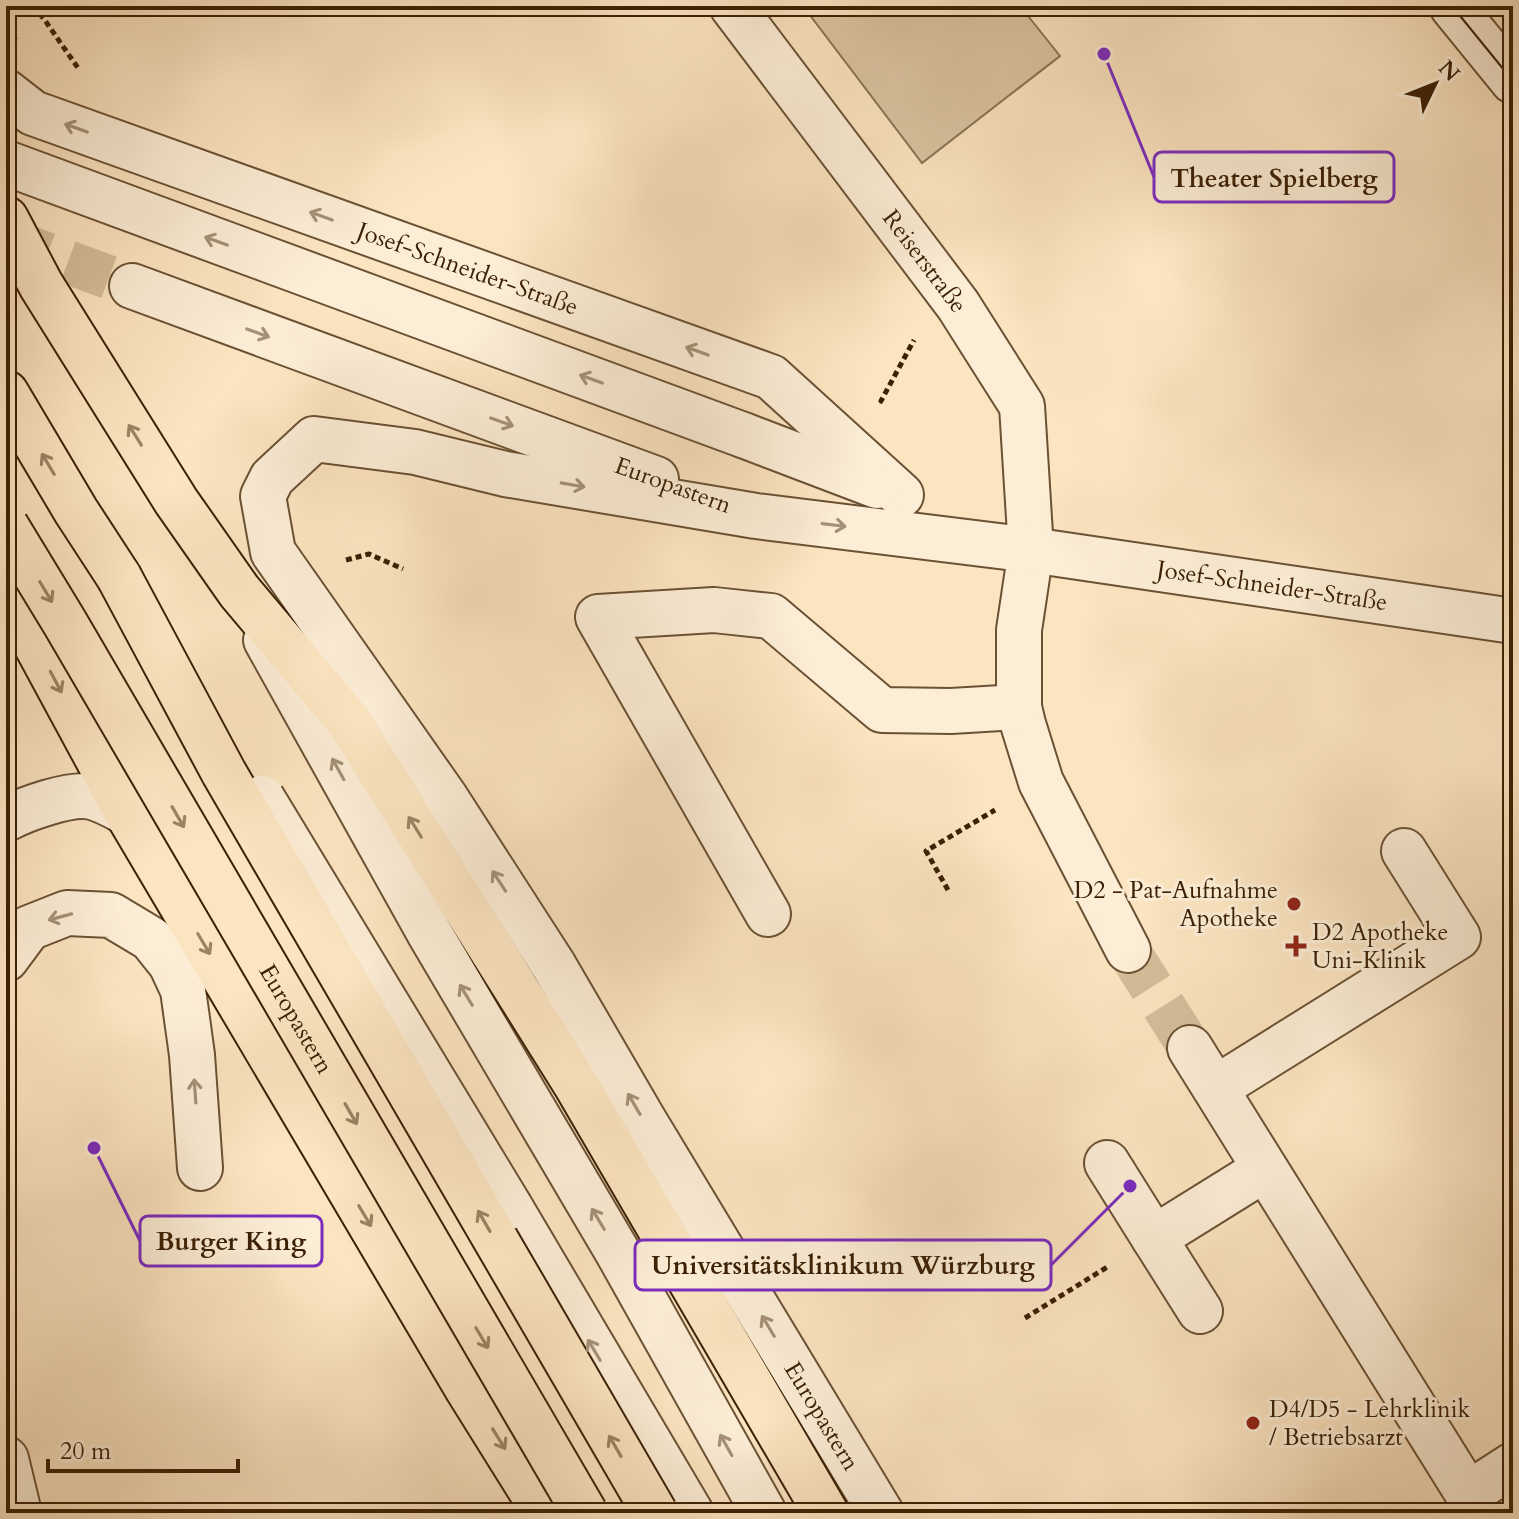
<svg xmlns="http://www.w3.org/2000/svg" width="1519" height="1519" viewBox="0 0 1519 1519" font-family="Cardo,serif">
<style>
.park{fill:#dac3a0;stroke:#8a7252;stroke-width:2}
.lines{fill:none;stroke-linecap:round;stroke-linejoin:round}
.minor-tunnel{stroke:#d5bd9a;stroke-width:44;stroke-dasharray:44 22;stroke-linecap:butt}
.minor-casing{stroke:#6b5133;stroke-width:48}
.major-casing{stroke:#3b2004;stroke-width:48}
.path{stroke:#3b2004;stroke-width:5;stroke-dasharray:6 4;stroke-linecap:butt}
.minor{stroke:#fcedd6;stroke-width:44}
.major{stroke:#fbe4c0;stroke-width:44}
.tram{stroke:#3b2004;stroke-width:2}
.minor-bridge-casing{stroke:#6b5133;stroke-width:48;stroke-linecap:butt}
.major-bridge-casing{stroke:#3b2004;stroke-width:48;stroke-linecap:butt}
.minor-bridge{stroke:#fcedd6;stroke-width:44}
.major-bridge{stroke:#fbe4c0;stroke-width:44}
.oneway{stroke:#a59178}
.oneway2{stroke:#9b8262}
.poi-dot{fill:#8f2418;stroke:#fcedd6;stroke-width:3}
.labels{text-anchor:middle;stroke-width:6;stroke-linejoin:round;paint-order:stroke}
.street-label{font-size:24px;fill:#3b2004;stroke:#fcedd6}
.poi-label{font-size:24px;fill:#3b2004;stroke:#fcedd6;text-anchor:start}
.leader{fill:none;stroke:#7b2cbf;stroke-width:3}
.callout-dot{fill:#7b2cbf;stroke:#fcedd6;stroke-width:3}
.callout{fill:#fcedd6;stroke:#7b2cbf;stroke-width:3}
.callout-label{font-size:26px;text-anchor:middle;font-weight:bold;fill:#3b2004}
</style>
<rect width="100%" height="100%" fill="#fbe4c0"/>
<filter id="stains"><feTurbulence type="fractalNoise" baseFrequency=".0025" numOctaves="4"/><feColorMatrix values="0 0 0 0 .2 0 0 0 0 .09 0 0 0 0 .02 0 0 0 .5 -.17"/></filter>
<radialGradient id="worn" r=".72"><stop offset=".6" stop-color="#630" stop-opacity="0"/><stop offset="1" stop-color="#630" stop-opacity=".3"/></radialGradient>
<path class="park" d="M803,6H1020L1060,56L922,163Z"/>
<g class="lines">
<path class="minor-tunnel" d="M6,239L132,286
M1128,950L1190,1048"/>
<g class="minor-casing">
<g id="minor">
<path id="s1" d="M732,6L958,305L1022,406L1031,550L1019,630V707L1023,724L1041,782L1128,950"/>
<path d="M1452,6L1513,81"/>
<path id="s2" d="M6,92L33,113L771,377L901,495"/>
<path d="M132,286L656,479"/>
<path d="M743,435L877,486"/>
<path d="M266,640L430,934L617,1251L764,1513"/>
<path d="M6,819C25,809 71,792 92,797C104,800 116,807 127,813"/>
<path d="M768,914L598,617L714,610L771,616L882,710L951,711L1019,707"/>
<path d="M6,959L29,928L67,913L111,915L151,939L171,964L183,990L192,1055L200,1168"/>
<path d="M1190,1048L1468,1494L1478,1513"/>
<path d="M1216,1088L1458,937L1404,851"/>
<path d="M1107,1163L1154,1238L1265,1169"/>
<path d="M510,1207L691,1513"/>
<path d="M1154,1238L1200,1311"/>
<path d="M6,1459L19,1513"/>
<path d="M1468,1494L1513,1465"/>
<path id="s3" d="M881,1513L643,1119L554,966L445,797L273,552L263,496L272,478L314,439L415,452L505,474L756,516L1031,550L1513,621"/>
</g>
</g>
<g class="major-casing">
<path id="major" d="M6,219L41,285L176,501L239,591L350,723L575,1083L826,1513
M6,393L76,511L119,577
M6,589L127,813L467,1388L545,1513"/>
</g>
<path class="path" d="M33,6L44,19L78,68
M6,22L17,39
M883,402L881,401L914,340
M346,560L369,554L403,569
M948,890L926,851L995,810
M1025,1318L1109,1266"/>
<use href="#minor" class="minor"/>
<use href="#major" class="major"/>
<path class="tram" d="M1452,6L1513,81"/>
<g class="minor-bridge-casing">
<path id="minor-bridge" d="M6,163L743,435
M262,798L510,1207"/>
</g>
<g class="major-bridge-casing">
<g id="major-bridge">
<path id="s4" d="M6,526L65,623L585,1513"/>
<path d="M119,577L224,773L655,1513"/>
</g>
</g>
<use href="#minor-bridge" class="minor-bridge"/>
<use href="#major-bridge" class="major-bridge"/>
</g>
<defs><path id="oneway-shaft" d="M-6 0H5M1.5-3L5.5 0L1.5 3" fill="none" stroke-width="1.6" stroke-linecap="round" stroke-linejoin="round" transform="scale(2)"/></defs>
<g class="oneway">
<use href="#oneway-shaft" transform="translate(76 128) rotate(-160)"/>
<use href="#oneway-shaft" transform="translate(321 216) rotate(-160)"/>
<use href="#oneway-shaft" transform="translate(216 241) rotate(-160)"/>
<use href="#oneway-shaft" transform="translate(258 333) rotate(20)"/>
<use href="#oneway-shaft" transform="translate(697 351) rotate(-160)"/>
<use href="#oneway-shaft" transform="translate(591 379) rotate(-160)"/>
<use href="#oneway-shaft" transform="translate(502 422) rotate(20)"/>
<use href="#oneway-shaft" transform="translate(573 485) rotate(10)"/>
<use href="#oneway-shaft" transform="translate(834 525) rotate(7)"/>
<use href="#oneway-shaft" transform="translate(338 769) rotate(-119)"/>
<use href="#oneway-shaft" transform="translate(499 881) rotate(-123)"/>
<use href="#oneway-shaft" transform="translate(60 917) rotate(165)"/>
<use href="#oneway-shaft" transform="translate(466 995) rotate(-121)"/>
<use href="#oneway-shaft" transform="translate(195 1091) rotate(-94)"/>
<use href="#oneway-shaft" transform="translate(634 1104) rotate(-120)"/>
<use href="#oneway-shaft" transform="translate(598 1219) rotate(-121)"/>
<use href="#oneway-shaft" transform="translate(768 1326) rotate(-121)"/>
<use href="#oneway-shaft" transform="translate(594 1350) rotate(-121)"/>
<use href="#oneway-shaft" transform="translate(726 1445) rotate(-119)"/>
</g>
<g class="oneway2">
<use href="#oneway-shaft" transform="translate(135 435) rotate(-122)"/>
<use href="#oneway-shaft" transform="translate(48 464) rotate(-121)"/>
<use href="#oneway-shaft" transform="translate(46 592) rotate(59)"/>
<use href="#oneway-shaft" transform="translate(56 682) rotate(62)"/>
<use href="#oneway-shaft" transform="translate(178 817) rotate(60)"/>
<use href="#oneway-shaft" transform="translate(415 827) rotate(-122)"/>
<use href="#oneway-shaft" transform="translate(204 944) rotate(59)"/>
<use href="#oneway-shaft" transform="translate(351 1114) rotate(60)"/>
<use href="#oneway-shaft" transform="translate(365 1216) rotate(59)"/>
<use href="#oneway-shaft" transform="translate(484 1221) rotate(-120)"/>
<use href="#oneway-shaft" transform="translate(482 1338) rotate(59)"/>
<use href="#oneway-shaft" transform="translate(499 1439) rotate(58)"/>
<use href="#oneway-shaft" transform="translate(615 1446) rotate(-120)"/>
</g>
<g class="poi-dot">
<circle cx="1294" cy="904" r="8"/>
<path d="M1292 934h8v8h8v8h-8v8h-8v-8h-8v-8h8z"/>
<circle cx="1253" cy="1423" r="8"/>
</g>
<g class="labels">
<g class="street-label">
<text dy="8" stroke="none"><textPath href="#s1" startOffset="320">Reiserstraße</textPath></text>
<text dy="8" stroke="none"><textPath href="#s2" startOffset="496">Josef-Schneider-Straße</textPath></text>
<text transform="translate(673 485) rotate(20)" y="8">Europastern</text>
<text dy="8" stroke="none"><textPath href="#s3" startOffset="2242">Josef-Schneider-Straße</textPath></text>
<text dy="8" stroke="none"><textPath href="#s4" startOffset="572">Europastern</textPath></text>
<text transform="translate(822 1416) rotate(59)" y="8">Europastern</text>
</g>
<g class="poi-label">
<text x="1278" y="898" text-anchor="end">D2 - Pat-Aufnahme<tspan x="1278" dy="28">Apotheke</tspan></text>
<text x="1312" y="940">D2 Apotheke<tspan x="1312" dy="28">Uni-Klinik</tspan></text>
<text x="1269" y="1417">D4/D5 - Lehrklinik<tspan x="1269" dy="28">/ Betriebsarzt</tspan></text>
</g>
</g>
<path class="leader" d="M1104 54L1154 177M94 1148L140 1241M1130 1186L1051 1265"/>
<g class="callout-dot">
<circle cx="1104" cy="54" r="8"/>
<circle cx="94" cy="1148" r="8"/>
<circle cx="1130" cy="1186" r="8"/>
</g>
<g class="callout">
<rect x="1154" y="152" width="240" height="50" rx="8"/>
<rect x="140" y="1216" width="182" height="50" rx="8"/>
<rect x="635" y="1240" width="416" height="50" rx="8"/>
</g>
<g class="callout-label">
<text x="1274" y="187">Theater Spielberg</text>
<text x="231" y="1250">Burger King</text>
<text x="843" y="1274">Universitätsklinikum Würzburg</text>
</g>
<rect width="1519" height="1519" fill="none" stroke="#fbe4c0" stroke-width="32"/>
<rect x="8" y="8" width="1503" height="1503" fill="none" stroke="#3b2004" stroke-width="4"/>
<rect x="16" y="16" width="1487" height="1487" fill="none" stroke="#3b2004" stroke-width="2"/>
<g transform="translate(1435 84) rotate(47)" stroke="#fcedd6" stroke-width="6" paint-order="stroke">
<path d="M0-6L14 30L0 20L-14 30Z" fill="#3b2004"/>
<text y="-12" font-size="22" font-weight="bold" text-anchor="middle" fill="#3b2004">N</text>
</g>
<path d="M48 1459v12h190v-12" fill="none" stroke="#3b2004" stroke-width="4"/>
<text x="60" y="1459" font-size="24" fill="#3b2004" stroke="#fcedd6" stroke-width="6" paint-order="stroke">20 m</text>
<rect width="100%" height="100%" filter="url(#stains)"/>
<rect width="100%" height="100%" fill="url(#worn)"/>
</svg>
